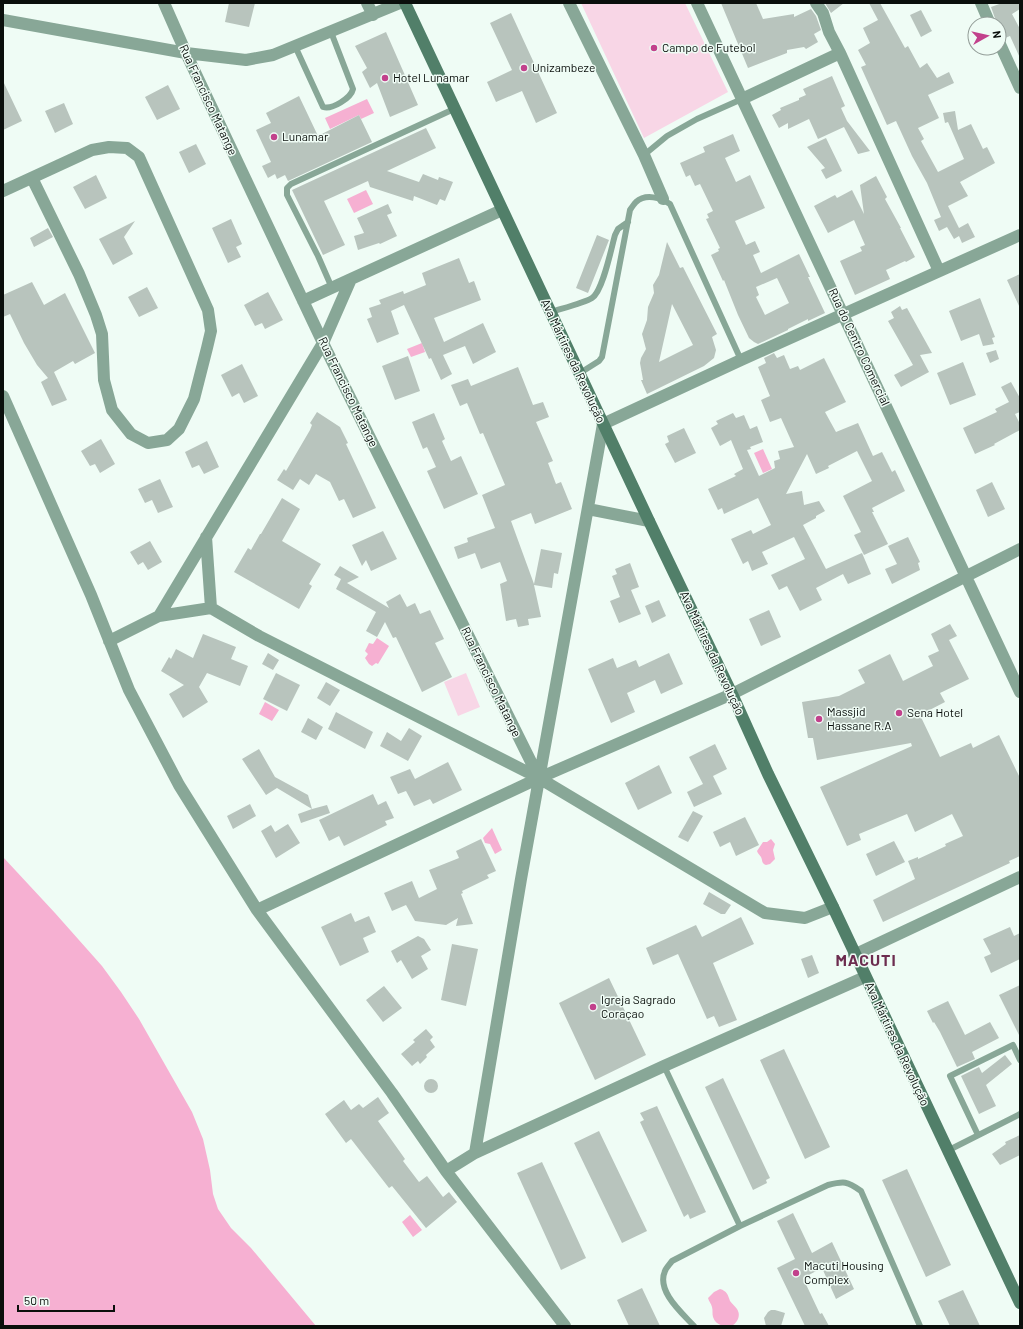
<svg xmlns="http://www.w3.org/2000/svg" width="1023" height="1329" viewBox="0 0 1023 1329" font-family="Barlow,sans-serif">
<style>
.green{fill:#f8d6e6}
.water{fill:#f6b0d2}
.building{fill:#b8c4bd;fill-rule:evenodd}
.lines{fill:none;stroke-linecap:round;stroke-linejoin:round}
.lane{stroke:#88a797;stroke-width:6}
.street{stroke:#88a797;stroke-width:12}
.secondary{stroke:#517f69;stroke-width:12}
.poi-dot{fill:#c2418c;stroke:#effcf5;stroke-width:1.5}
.labels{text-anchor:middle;stroke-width:3;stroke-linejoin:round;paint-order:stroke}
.poi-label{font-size:12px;fill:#0a0f0c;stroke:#effcf5;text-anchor:start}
.street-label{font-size:12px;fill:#0a0f0c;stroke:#effcf5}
.district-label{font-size:16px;font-weight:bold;letter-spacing:1px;fill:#6c2c4f;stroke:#effcf5}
</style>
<rect width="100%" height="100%" fill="#effcf5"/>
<path class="green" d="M581,3H685L728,92L644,138Z
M466,673L480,707L458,716L444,682Z"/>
<path class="water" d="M367,99L374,113L361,119L359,115L330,129L325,118Z
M366,190L373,204L354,213L347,199Z
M422,343L425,352L411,357L407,349Z
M763,449L772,469L763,473L754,453Z
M377,638L389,646L378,664L376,663L372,666L369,664L365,658L368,654L365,651L369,643L373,644Z
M265,702L279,710L272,721L259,714Z
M492,828L502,850L495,854L490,844L485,843L483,838Z
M771,839L775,844L773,850L775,859L770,864L766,865C761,863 763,861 761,857C759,854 758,854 757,851L763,842H767Z
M3,857L55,913L102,966L121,992L139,1019L192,1112L203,1139L210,1170L213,1194L218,1209L231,1228L251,1248L316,1326H3Z
M410,1215L422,1230L413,1237L402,1222Z
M720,1289C727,1291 728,1295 730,1301C732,1304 735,1306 737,1309C741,1315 738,1322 732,1326C724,1326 716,1326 713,1317C712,1314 713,1310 712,1307C711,1303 709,1302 708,1298L714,1292Z"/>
<path class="building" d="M229,3H255L249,27L225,22Z
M721,3H756L763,19L794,14V17L811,9L816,16L821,30L814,34L818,42L806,49L804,47L787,50V53L748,68Z
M825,3H844L831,13Z
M869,3H880L905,48L908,46L920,68L927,63L937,78L949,72L954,83L928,95L939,118L918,128L924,139L921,141L938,172L964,159L948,122L945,123L943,113L955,111L958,130L971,124L983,149L987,147L995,163L960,182L968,196L948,206L959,228L968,223L975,237L962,243L959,236L954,239L947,227L939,231L934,220L941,217L927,183L912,156L896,121L887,125L861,67L866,65L858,50L870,43L863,28L878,20Z
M1002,3H1020V9L1012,14L1020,29V58L1010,36L1005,38L999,24H997L991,7Z
M921,10L932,31L921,37L910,15Z
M511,13L557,113L536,123L522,91L496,102L487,82L512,70L490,23Z
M386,32L418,105L390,117L377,83L370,88L362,72L367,68L355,46Z
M832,76L845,106L841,108L847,121L870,151L858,154L844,127L818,139L809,119L788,129V123L779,128L772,115L781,110L780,108L799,100V98L806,95L803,89Z
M3,81L22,121L3,130Z
M168,85L180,109L157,120L145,97Z
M299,96L318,136L359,115L372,142L288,181L285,175L277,179L275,174L268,178L262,166L271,162L256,130L271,123L266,113Z
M64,103L73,124L55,133L45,111Z
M426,128L436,148L387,171L419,182L423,174L438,180L439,177L453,182L445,201L440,199L437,205L414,196L413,201L370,187L368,181L324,201L345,245L323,255L292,190Z
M733,134L740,151L725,158L736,182L750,175L765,208L735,221L746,245L755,241L760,252L753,255L761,273L799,254L810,277H808L825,313L808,321V319L788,329V330L758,344L754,342L749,338L738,315L724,280L723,281L711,255L719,251L718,249L720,248L706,219L709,218L707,214L713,211L700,184L695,186L690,175L686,177L680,163L705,152L703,147ZM777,278L789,303L765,315L756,297L759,295L756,287Z
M826,138L842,171L826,179L821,170L825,168L807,147Z
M196,144L206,164L189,173L179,152Z
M96,175L107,198L85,209L73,187Z
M876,176L887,197L885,199L901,228H900L915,257L906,262L905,261L886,270L890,279L855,295L840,261L862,251L860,247L865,245L854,220L828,233L814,206L835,195L837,198L852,190L864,214L860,185Z
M388,204L392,213L387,215L397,236L380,244L379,243L358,250L354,236L364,233L357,218Z
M231,219L242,244L236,247L241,257L228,263L212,228Z
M135,221L124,237L133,254L113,265L99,239Z
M48,228L53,237L34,247L30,238Z
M597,235L609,240L588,293L576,288Z
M667,242L680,268L683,267L717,334L712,337L716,350L714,358L704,366L647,394L641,380H643L640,363L641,358L646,349L642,334L647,320L648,307L654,293L653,285L659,275ZM672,304L693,345L659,362Z
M459,258L469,283L474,281L481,300L434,318L444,342L483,323L496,352L473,364L465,346L443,355L452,374L441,380L431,358L429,359L404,305L391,311L399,334L377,343L367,319L372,317L369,308L381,304L379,300L403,291L404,294L426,285L422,273Z
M1020,274V308L1007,280Z
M32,282L44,305L65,293L95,353L75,364L73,361L54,372L67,400L52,406L41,382L48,378L37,365L24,343L10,314L3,317V295Z
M147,287L158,308L139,317L128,297Z
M268,292L283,320L265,329L262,323L255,326L244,305Z
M980,298L995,337L992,338L994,344L983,346L979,334L961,341L949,311Z
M900,306L902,310L907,308L932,353L920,355L929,372L901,387L894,375L913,365L888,321L894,318L891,312Z
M996,350L999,359L990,363L986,353Z
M774,353L777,358L784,355L790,369L798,366L800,370L824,358L846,402L825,412L836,432L858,423L873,456L882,452L892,472L895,470L905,491L872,508L874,512H872L888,544L864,555L854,535L861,532L843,496L872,481L857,451L828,466L829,468L816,474L807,454L786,494L802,491L804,505L819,501L825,511L816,516V518L803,525L826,569L862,553L871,574L848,584L843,574L816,588L822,600L800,611L787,586L779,590L771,575L805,559L794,537L762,552L768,564L752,571L748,561L743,564L731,539L751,530L753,534L771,525L758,498L724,514L722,508L718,510L708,489L736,476L734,474L743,469L731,440L720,446L711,428L718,424L716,421L733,413L736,418L744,415L750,429L757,426L763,442L750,447L751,449L747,450L759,476L775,468L774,461L780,459L778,451L794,447L781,418L770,422L761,400L770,396L758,367L766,363L764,358Z
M408,356L420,391L395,400L382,366Z
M963,362L976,395L950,405L937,373Z
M242,364L258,396L244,403L239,393L232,397L221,375Z
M518,367L533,405L543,402L549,417L536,422L553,461L548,463L556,484L561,482L572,509L535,524L531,513L511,521L534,584L541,549L562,553L558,574L554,573L552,588L534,585L541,617L528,619L529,625L518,627L516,619L506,621L500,584L507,581L500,562L481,569L475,553L458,559L454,547L468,542L467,538L495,528L482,495L505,485L483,433L480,434L467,403L460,406L451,385L468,379L471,386Z
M1011,382L1020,398V412L1015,414L1020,424V430L994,444L995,445L975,454L963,428L997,412L995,409L1009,402L1001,387Z
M317,412L340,427L348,443L346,444L376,508L353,518L344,499L339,501L330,482L316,474L309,485L300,479L293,490L277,480L284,469L286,471L310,430L312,425L310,423Z
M434,413L445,439L442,441L451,461L461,456L478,494L444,509L427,471L436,467L427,447L423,449L412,422Z
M684,428L696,453L675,463L665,444L669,442L667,436Z
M101,439L115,464L100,473L95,464L90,466L81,451Z
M207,441L219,467L204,474L199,465L192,468L185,452Z
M160,479L173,507L158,513L152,500L145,503L138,489Z
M992,482L1005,509L988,517L976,490Z
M282,498L300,509L282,541L321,564L309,584L312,586L299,609L234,572L248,548L251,550L260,534H261Z
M383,531L397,559L371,571L366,560L362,566L352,545Z
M908,537L920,562L918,563L920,570L892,584L885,569L897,564L888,546Z
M150,541L162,562L148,570L143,562L138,565L130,552Z
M630,563L639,587L631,590L641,614L619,623L610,601L620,597L612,576L617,574L615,569Z
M340,566L359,577L347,583L389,608L386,602L400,594L407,607L415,603L420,614L430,610L444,639L435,643L452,677L422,692L396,637L393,638L385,622L377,637L366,631L376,612L336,589L341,579L334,575Z
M659,600L666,616L652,623L645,606Z
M769,610L781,637L761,646L749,619Z
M950,624L957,636L949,640L969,679L940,693L945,702L920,715L940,757L971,743L973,748L999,735L1020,778V856L1009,861L1010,863L883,922L873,900L915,879L908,861L918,857V859L946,846L945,844L963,836L952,814L915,832L907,814L859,834L861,840L847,846L820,787L912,746L911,743L817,760L813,738H808L802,702L839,696L865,683L858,670L890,654L903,681L933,666L928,656L939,651L931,634Z
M203,634L236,647L231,659L248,666L240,686L207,673L199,687L208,702L183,718L169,694L184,685L161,671L169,657L171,659L176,649L193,658Z
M268,653L279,660L273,670L262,664Z
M669,653L683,684L661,694L655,680L627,693L635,712L611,723L588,669L613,658L617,668L636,660L639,667Z
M276,673L300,685L287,711L263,699Z
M326,682L340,690L330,706L317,698Z
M336,712L373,732L365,749L328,729Z
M308,718L323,727L316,740L301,732Z
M409,728L422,736L408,761L380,746L387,732L401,741Z
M715,744L727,769L713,776L722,794L694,807L687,792L703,784L689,757Z
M259,749L275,777L308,795L312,809L327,805L330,813L301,823L298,814L312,809L277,788L266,795L242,759Z
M448,762L462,790L433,804L430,799L414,806L406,791L398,794L390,777L410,769L415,779Z
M659,765L672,793L638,810L625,783Z
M373,794L378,805L386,801L394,818L385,821L387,825L344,846L339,836L329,841L319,820Z
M250,804L256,816L233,829L227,816Z
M693,811L703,816L688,842L678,837Z
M745,817L759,845L736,856L730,842L720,847L713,832Z
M288,824L300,843L276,858L261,831L271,825L275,832Z
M481,839L496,871L487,875L489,878L462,891L463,893L461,894L473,924L456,926L458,918L446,925L415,921L406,905L392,911L384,893L412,881L419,898L437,889L429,870L459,858L456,851Z
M894,841L905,862L876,876L866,854Z
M709,892L731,905L725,914H721L703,904Z
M351,913L355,922L369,916L376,932L363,938L369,952L340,966L321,927Z
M741,917L754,944L713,963L737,1020L719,1027L714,1016L707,1019L678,954L653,965L646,948L696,925L702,937Z
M1010,927L1014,936L1020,933V959L991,973L984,957L991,954L983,939Z
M418,936L424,939L431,950L421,956L428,969L412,979L401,960L397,963L391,951Z
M452,944L478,949L466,1006L441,1000Z
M812,955L819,973L808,978L801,959Z
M609,978L646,1055L595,1080L559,1003Z
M1020,985V1037L999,995Z
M384,986L402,1008L383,1022L366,1000Z
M948,1001L965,1035L990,1022L999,1038L972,1052L975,1059L957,1067L940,1032L934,1022L933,1023L927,1011Z
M426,1029L433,1037L430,1040L435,1047L426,1055L427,1057L420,1064L418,1061L412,1066L401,1054L415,1042L413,1040Z
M784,1049L830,1147L805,1159L760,1060Z
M1005,1055L1012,1064L986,1085L996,1106L979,1114L961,1076L979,1067L982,1073Z
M723,1078L770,1178L766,1180L767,1183L753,1190L705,1087Z
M424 1086a7 7 0 1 1 14 0a7 7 0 1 1-14 0Z
M378,1097L389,1113L378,1121L405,1159L403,1161L419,1182L427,1176L443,1197L449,1192L457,1202L426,1228L392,1186L389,1188L351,1139L346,1143L325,1114L344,1100L351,1110L359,1104L363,1108Z
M657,1106L706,1212L690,1219L688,1214L684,1217L640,1122L644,1120L640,1113Z
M599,1131L647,1231L622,1243L574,1143Z
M1020,1135V1155L1000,1165L992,1154L1006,1144L1005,1142Z
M542,1162L586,1258L561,1270L517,1173Z
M907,1169L951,1265L926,1277L882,1180Z
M793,1213L812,1253L832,1242L854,1289L836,1299L822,1268L803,1278L820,1314L822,1313L829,1326H805L777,1268L795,1259L777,1221Z
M642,1288L660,1326H629L617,1300Z
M963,1290L980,1326H950L938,1301Z
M771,1310H775L785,1313L781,1326H766L764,1318L768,1312Z"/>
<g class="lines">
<path class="lane" d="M295,46L323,107C332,110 351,98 353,89L331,32
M644,155L667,136L697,119L742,99
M332,288L318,256L287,195V188L291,184L454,109
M551,312C560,309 584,303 592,298C603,291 611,249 615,235L618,229L628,222
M580,373L599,361L602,357L630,210C632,207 634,204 636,202C646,193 661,198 670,204L741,360
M664,1066L740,1226
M978,1135L950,1076L1013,1045L1020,1060
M947,1151L1020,1114
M694,1326C682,1313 656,1291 665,1271C666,1268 670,1264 672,1261L740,1226L828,1185C844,1181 847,1181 861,1191L920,1326"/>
<path class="street" d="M164,3L186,53L323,343L539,778
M367,3L373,15
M569,3L644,155L663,199
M697,3L1020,692
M816,3L823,13L829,32L840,53
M981,3L990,24
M3,20L186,53L246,60L273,55L400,3
M999,42L1020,88
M742,99L840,53L939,271
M3,191L92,150L109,147L127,148L139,157L208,310L211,331L207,348L194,399L179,429L167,440L148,443L131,434L112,410L104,380L102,334L96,315L79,274L32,178
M303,301L351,279
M3,396L91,595L129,690L179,785L257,910L392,1093L446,1171L565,1326
M588,509L649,521
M206,537L211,608
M159,616L323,343L351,279L502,210
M109,641L159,616L211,608L259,636L539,778L765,913L805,918L833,907
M257,910L539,778L732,694L1020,549
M854,955L1020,877
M475,1153L521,879L603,424L741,360L1020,235
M446,1171L475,1153L664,1066L865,977"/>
<path class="secondary" d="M405,3L649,521L732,694L768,774L833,907L1020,1303"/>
</g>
<g class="poi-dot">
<circle cx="654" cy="48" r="4"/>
<circle cx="524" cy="68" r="4"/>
<circle cx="385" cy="78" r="4"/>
<circle cx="274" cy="137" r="4"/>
<circle cx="899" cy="713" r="4"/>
<circle cx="819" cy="719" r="4"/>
<circle cx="593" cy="1007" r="4"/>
<circle cx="796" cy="1273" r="4"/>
</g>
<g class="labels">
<g class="poi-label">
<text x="662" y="52">Campo de Futebol</text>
<text x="532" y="72">Unizambeze</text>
<text x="393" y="82">Hotel Lunamar</text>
<text x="282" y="141">Lunamar</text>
<text x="827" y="716">Massjid<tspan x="827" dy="14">Hassane R.A</tspan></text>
<text x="907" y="717">Sena Hotel</text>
<text x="601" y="1004">Igreja Sagrado<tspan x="601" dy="14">Coraçao</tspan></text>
<text x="804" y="1270">Macuti Housing<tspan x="804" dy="14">Complex</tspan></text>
</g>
<g class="street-label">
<text transform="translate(208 100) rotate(65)" y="4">Rua Francisco Matange</text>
<text transform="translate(859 347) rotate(65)" y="4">Rua do Centro Comercial</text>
<text transform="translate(573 361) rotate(65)" y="4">Ava Mártires da Revolução</text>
<text transform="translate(348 392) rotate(64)" y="4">Rua Francisco Matange</text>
<text transform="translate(712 653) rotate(65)" y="4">Ava Mártires da Revolução</text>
<text transform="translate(491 682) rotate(64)" y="4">Rua Francisco Matange</text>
<text transform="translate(897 1044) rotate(65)" y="4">Ava Mártires da Revolução</text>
</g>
<g class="district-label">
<text x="866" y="966">MACUTI</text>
</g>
</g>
<rect width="1023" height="1329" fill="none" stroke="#0a0f0c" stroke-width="8"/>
<g transform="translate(987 36) rotate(82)"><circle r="19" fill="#effcf5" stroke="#939d98"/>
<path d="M0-3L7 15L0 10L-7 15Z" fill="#c2418c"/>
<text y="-6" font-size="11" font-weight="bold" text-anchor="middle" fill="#0a0f0c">N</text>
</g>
<path d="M18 1305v6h96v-6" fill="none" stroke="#0a0f0c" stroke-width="2"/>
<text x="24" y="1305" font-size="12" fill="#0a0f0c" stroke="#effcf5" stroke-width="3" paint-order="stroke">50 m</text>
</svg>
